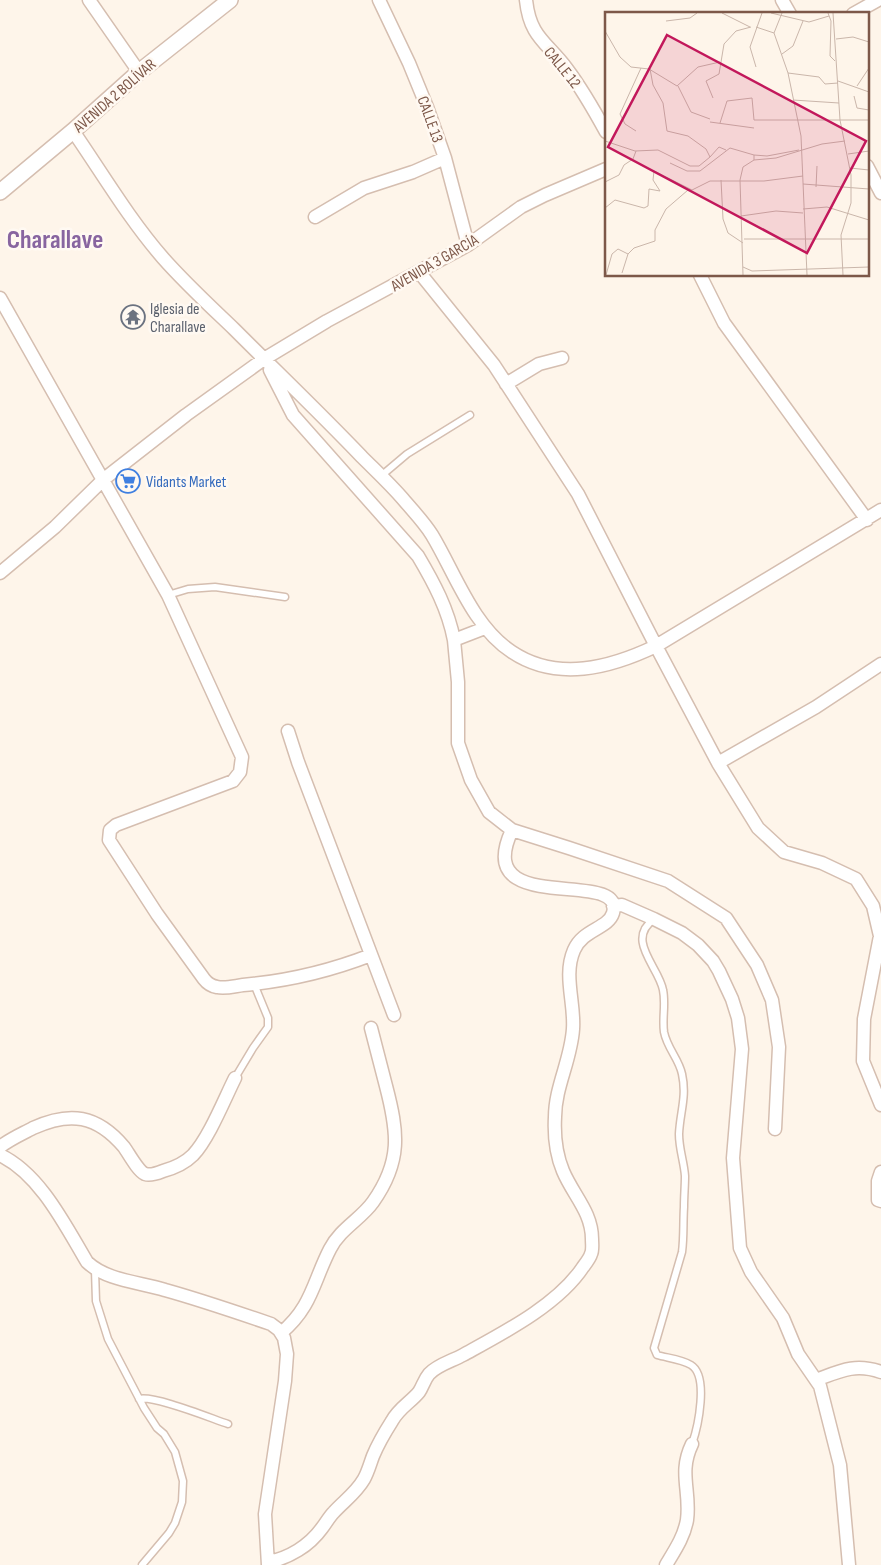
<svg xmlns="http://www.w3.org/2000/svg" width="881" height="1565" viewBox="0 0 881 1565" font-family="'Sofia Sans Condensed',sans-serif">
<style>
.lines{fill:none;stroke-linecap:round;stroke-linejoin:round}
.service-casing{stroke:#d5beb0;stroke-width:9}
.minor-casing{stroke:#d5beb0;stroke-width:15}
.tertiary-casing{stroke:#d5beb0;stroke-width:18}
.service{stroke:#fff;stroke-width:6}
.minor{stroke:#fff;stroke-width:12}
.tertiary{stroke:#fff;stroke-width:15}
.labels{text-anchor:middle;stroke-width:5;stroke-linejoin:round;paint-order:stroke}
.street-label{font-size:16px;fill:#7d5849;stroke:#fff9f2}
.worship-label{font-size:16px;fill:#5b616d;stroke:#fff9f2;text-anchor:start}
.shop-label{font-size:16px;fill:#366cbe;stroke:#fff9f2;text-anchor:start}
.town-label{font-size:26px;font-weight:bold;fill:#8865a0;stroke:#fff9f2}
.inset-road{fill:none;stroke:#cab6aa;stroke-width:1}
.view{fill:#c2185b;fill-opacity:0.15;stroke:#c2185b;stroke-width:2.5}
.inset-edge{fill:none;stroke:#7d5849;stroke-width:2.5}
</style>
<rect width="100%" height="100%" fill="#fef5ea"/>
<g class="lines">
<g class="service-casing">
<path id="service" d="M381,476L407,454L470,415
M168,595L188,589L215,587L285,597
M654,919C625,940 659,967 663,990C666,1004 662,1018 664,1032C667,1048 679,1059 682,1074C687,1097 680,1112 679,1134C679,1149 684,1162 685,1176C685,1186 684,1196 684,1207C683,1222 684,1237 682,1252L654,1348L657,1355C667,1358 681,1359 691,1365C709,1376 698,1427 692,1444
M235,1078L253,1048L268,1027V1018L254,984
M95,1270L96,1301L108,1339L144,1408L157,1428L164,1434L175,1452L183,1481L182,1502L175,1523L169,1533L142,1565
M139,1399C154,1395 210,1418 228,1424"/>
</g>
<g class="minor-casing">
<path id="minor" d="M89,0L139,72
M379,0L409,63L427,107L445,158L468,245
M526,0C530,38 547,42 567,69C582,89 594,110 606,132
M782,0L790,14
M853,14L878,0
M73,131C102,173 129,219 163,258C185,283 210,306 234,329C277,372 320,413 362,457C376,471 390,484 403,499C413,511 424,522 432,535C455,573 473,627 512,652C557,682 610,668 656,646L881,510
M867,166L881,193
M315,217L364,188L413,172L445,158
M419,272L494,365L578,494L656,646L718,763L758,828L784,852L822,863L856,879L873,906L880,936L864,1019L863,1061L881,1105
M700,275L724,323L867,520
M0,298L168,595L242,757L240,772L233,781L116,825L110,830L109,840L157,914L204,979C207,983 211,986 217,987C225,989 235,986 243,985C288,981 330,971 371,955
M270,370L293,415L418,556C434,583 448,609 454,640
M506,384L539,364L562,358
M0,573L55,527L104,479L186,415L264,359L327,321L468,245L521,207L545,195L606,169
M485,628L454,640L458,682V743L471,780L489,812L512,830L569,848L668,881L726,918L757,965L772,1000L779,1047L775,1129
M288,731L298,762L394,1015
M718,763L816,707L881,664
M613,906L622,905L654,919L682,933L698,945L713,961L719,971L732,999L738,1018L742,1049L733,1158L740,1248L751,1272L783,1318L798,1354L820,1386L840,1465L849,1565
M0,1147C10,1139 22,1134 33,1128C70,1111 97,1115 124,1147C129,1154 138,1171 145,1174C151,1176 158,1173 163,1171C174,1168 185,1163 193,1155C209,1138 224,1100 235,1078
M0,1155C40,1174 65,1225 87,1262C107,1281 140,1282 165,1290C201,1300 236,1312 271,1324L279,1330L284,1338L287,1354L285,1381L265,1514L268,1565
M881,1172L878,1181V1200L881,1201
M281,1333C312,1307 313,1282 330,1249C340,1229 361,1219 373,1202C402,1161 398,1132 386,1086C381,1067 376,1047 371,1028
M816,1380C840,1371 855,1363 881,1372
M268,1562C289,1558 309,1546 322,1528C326,1523 329,1517 334,1512C344,1501 356,1493 364,1479C368,1472 370,1464 373,1456C378,1444 385,1432 392,1421C399,1408 411,1402 419,1392C423,1386 424,1380 429,1374C437,1365 452,1361 463,1355C503,1333 558,1305 583,1267C586,1263 590,1258 591,1254C593,1250 592,1244 592,1239C592,1212 573,1195 563,1171C556,1154 554,1135 555,1117C555,1087 571,1060 573,1029C575,1003 563,975 574,950C583,929 608,929 613,913C626,866 470,920 512,830
M666,1565C675,1550 684,1537 687,1520C691,1491 678,1473 692,1444"/>
</g>
<g class="tertiary-casing">
<path id="tertiary" d="M0,192L73,131L139,72L230,0"/>
</g>
<use href="#service" class="service"/>
<use href="#minor" class="minor"/>
<use href="#tertiary" class="tertiary"/>
</g>
<defs>
<g id="temple-ring" transform="scale(1.25)"><circle r="9.5" fill="#fff9f2" stroke="#6b7280" stroke-width="1.5"/><path d="M0-6L5-2H3V0L6.5 2.5H4V6H1.5V3h-3V6H-4V2.5H-6.5L-3 0V-2H-5Z" fill="#6b7280"/></g>
<g id="supermarket-ring" transform="scale(1.25)"><circle r="9.5" fill="#fff9f2" stroke="#3f7fe0" stroke-width="1.5"/><path d="M-6-5.5h2.5l.6 2H6L4.5 2H-2.5L-4.4-4H-6ZM-1.5 3.2a1.3 1.3 0 1 0 .1 0ZM3 3.2a1.3 1.3 0 1 0 .1 0Z" fill="#3f7fe0"/></g>
</defs>
<g fill-rule="evenodd">
<use href="#temple-ring" x="133" y="317"/>
<use href="#supermarket-ring" x="128" y="481"/>
</g>
<g class="labels">
<g class="street-label">
<text transform="translate(563 67) rotate(51)" y="6">CALLE 12</text>
<text transform="translate(114 95) rotate(-41)" y="6">AVENIDA 2 BOLÍVAR</text>
<text transform="translate(431 119) rotate(70)" y="6">CALLE 13</text>
<text transform="translate(434 262) rotate(-30)" y="6">AVENIDA 3 GARCÍA</text>
</g>
<g class="worship-label">
<text x="150" y="314">Iglesia de<tspan x="150" dy="18">Charallave</tspan></text>
</g>
<g class="shop-label">
<text x="146" y="487">Vidants Market</text>
</g>
<g class="town-label">
<text x="55" y="248">Charallave</text>
</g>
</g>
<g transform="translate(605 12)">
<rect width="264" height="264" fill="#fef5ea"/>
<path class="inset-road" d="M117,1L145,15M166,1L204,10L224,4M177,1L169,21L183,61L196,124L202,263M223,1L226,9L225,44L230,49M228,1L235,108L246,163V191L236,223L238,263M61,9L85,6L92,1M151,15L169,21M0,19L15,45L26,55L44,57L72,74L93,55L115,50M231,27L248,25L264,30M177,42L188,34L198,9M151,55L145,35L157,1M45,57L48,73L58,91L62,119L83,124L101,137L105,145L114,135L121,138M183,61L214,65L220,72L233,71M233,69L264,80M73,74L86,100L105,107M252,74L264,56M249,84L252,96L264,98M108,86L101,69L114,62L119,32L131,19L146,15M188,88L234,91M105,110L149,116M115,111L122,89L147,86L149,108H264M31,119L20,112L15,102L36,56M0,129L30,139L53,138L85,154H94L105,145M243,142L264,139M149,143L162,144L194,138M65,151L82,159H95L125,136L149,143V148M245,156L264,158M116,168L118,207L123,221L138,231M0,170L14,163L19,153L28,147L31,139M198,172L264,177M211,175L212,154M0,196L10,188L39,196L43,194L44,177L55,179L48,168L49,159L87,178L105,169H159L198,164M198,197L222,195L264,208M136,204L171,199L198,201M139,227H264M23,242L29,236L50,229V218L61,197L83,178M138,255L147,259L264,255M1,263L7,242L13,237L23,242L17,261M138,263L135,168L138,155L149,148L171,146L217,132L240,129"/>
<path class="view" d="M62,23L261,129L202,241L3,135Z"/>
<rect width="264" height="264" class="inset-edge"/>
</g>
</svg>
